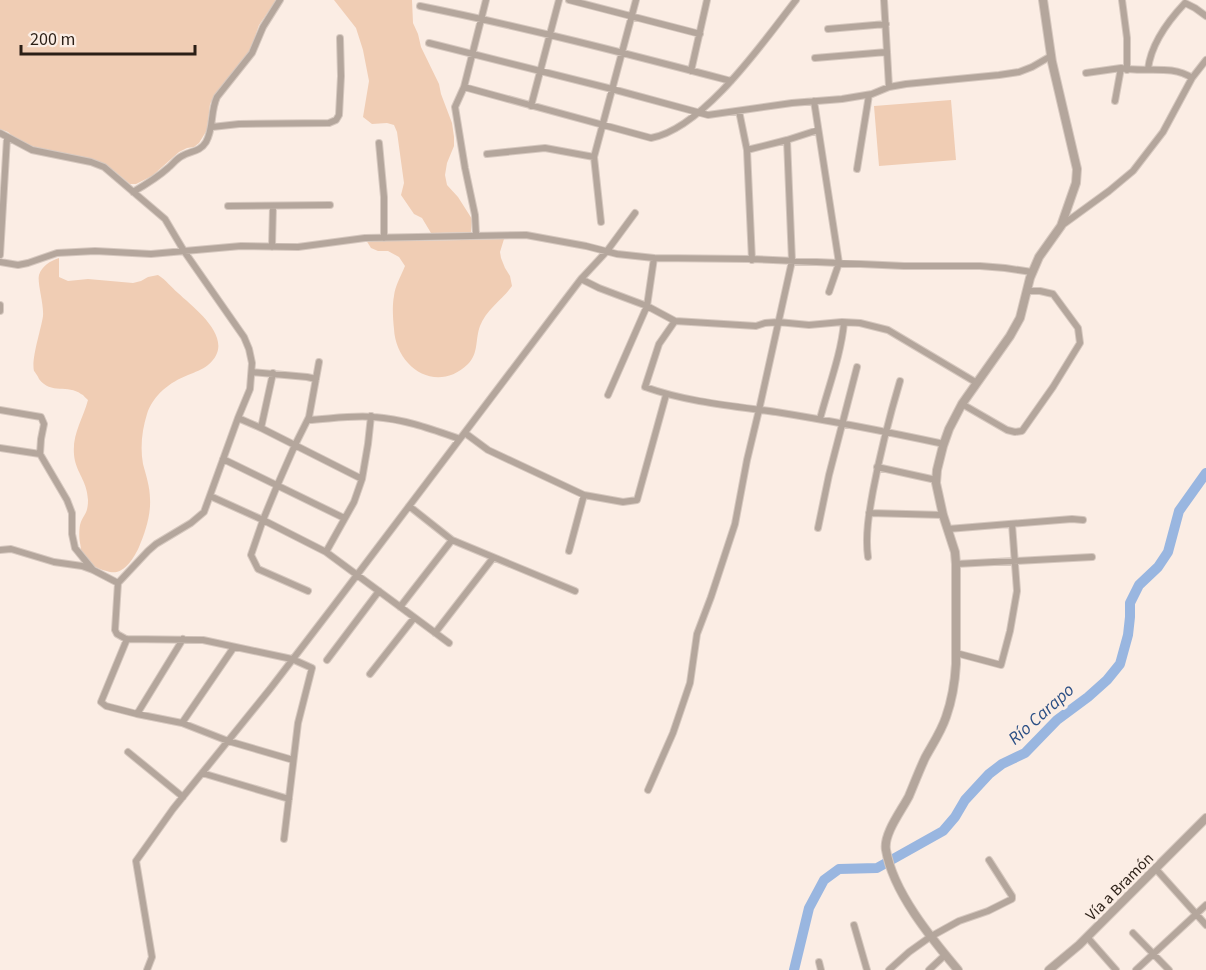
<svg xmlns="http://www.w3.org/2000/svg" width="1206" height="970" viewBox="0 0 1206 970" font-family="'Source Sans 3',sans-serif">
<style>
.green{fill:#f0cdb4}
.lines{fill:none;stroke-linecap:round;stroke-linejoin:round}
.river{stroke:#99b6e0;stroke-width:10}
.minor-casing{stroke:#d6c8bf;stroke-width:8}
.tertiary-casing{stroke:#d6c8bf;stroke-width:10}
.minor{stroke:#b4a69c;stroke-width:6}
.tertiary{stroke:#b4a69c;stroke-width:8}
.labels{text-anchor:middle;stroke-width:6;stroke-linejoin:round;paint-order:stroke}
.street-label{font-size:16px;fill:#2b1f16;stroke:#fbede4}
.water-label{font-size:18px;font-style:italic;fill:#2a4e84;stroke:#fbede4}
</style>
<rect width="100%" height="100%" fill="#fbede4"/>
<path class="green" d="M0,0H277L268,12L259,25L250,51L215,95L210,104L207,130L199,143L194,147L187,148L179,152L152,176L136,184H130L113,170L93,159L30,146L16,139L8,132L0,129Z
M334,0H412L413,23L418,34L421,47L439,84L441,94L452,123L454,137V146L447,163L445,175L447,185L458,197L472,219L471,232L431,233L422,218L414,214L401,195L404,183L397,132L394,125L387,123L372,124L363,117L369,81L363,50L356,28Z
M951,100L956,160L879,166L874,106Z
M504,239L500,252L501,258L505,268L510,276L512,286C503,299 486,310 480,326C475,339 479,353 468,364C436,395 396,367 394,329C393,319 392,306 394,296C395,286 401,276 405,266L399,257L388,251H378L371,248L366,240L420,241Z
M59,258V277L68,281L88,279L133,283L141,281L148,277L158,275C166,280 171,287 178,293C195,309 238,340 208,365C202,370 195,372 188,375C170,382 153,395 147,414C142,430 140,447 143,464C146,475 150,487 150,499C151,515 145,533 139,547C134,558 124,575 110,572C101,570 88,565 83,556C81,553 81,547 80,543C79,538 79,530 80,525C83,514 88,515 88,500C87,482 79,476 75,461C70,437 82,422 88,400C85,398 84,395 81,394C68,384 51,395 39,379C39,378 35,372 34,371C31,359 41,330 43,316C44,304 37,283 39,275C42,266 50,261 59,258Z"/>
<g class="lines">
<path class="river" d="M794,970L809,908L824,880L839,869L877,868L943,831L955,817L965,800L989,774L1002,764L1025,753L1057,720L1088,697L1107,680L1120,664L1128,635L1130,617V603L1139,585L1158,567L1168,552L1179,511L1206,473"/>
<g class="minor-casing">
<path id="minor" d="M569,0L700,34
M1122,0L1127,38V70
M420,6C524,27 628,54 731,81
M828,29L886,24
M429,43L612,89L708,115L792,103L842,99L872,94L889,87L906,84L999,75L1019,72L1032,67L1051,56
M887,52L889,87
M815,58L887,52L884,0
M1148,69C1151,44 1168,21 1185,3L1195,8L1206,16
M691,71L707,0
M1086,73L1121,68
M464,87L651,138C704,128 764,41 796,0
M814,101L839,263L829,292
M1115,101L1121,68C1144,73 1172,64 1192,78
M531,106L559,0
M739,111L747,150L752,260
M212,127L239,124L329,123L336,120L339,115L341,76L340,38
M0,133L32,150L91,162L104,167L165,219L184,251L244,337L249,349L252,363L250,389L238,418L204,512L191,523L156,544L148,551L118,583L115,630L117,634L126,639L203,640L292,659L312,668L298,723L284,839
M379,143L384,197V238
M747,150L787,140L818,130
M487,154L545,148L594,157
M857,169L869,95
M133,192C145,185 157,178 168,168C173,164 176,159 182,156C190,151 200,152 206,142C214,128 210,112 217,97L252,53L263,27L280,0
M228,206L330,205
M601,222L594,157L636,0
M1061,226L1109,191L1133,171L1163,132L1192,78L1206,60
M476,235L475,215L465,168L455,107L464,87L486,0
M272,247L273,206
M0,255L7,138
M0,262L18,265L28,263L57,253L95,251L151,254L241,246L298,247L365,238L526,235L586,246L617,254L654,258L751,259L904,266H980L1005,268L1032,272
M581,279L599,288L647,306L675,321L756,326L765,323L778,322L809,325L842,322L860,323L888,330L977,383
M0,305V311
M675,321L659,344L645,387C687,402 732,406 776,412C832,421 888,432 944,444
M252,372L307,377L316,379
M608,395L647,306L654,258
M962,404L1007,430L1015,432L1022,431L1053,387L1080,343L1078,328L1053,294L1040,291H1027
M0,410L41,417L44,424L41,439L40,454L67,500L72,513V534L75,548L93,570
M238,418L261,428L362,479
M820,419C828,388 841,355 844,323
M308,420C329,419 352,415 374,417C404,419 431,429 460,439
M261,428L273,373
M465,433L488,450L584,495L623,502L637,500L666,395
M0,448L40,454
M223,459L344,518
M877,467L936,480
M210,496L263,520L326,552L449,643
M409,506L452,540L575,591
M869,513L943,515
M818,528L829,475L857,367
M948,529L1072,519L1083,520
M0,550L11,549L54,562L82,566L93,570L118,583
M569,551L584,495
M326,552L354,502L362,479L368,444L371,416
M868,557C865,536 869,513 873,491C880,454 889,418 900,381
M956,564L1092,557
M308,591L258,569L251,555L263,520L277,486L295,445L309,417L319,362
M400,607L452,540
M435,633L493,558
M127,639L101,702L106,706L137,714L182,723L228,741L293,760
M956,653L1001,665L1010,631L1017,591L1012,524
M327,660L379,591
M370,674L414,618
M137,714L183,639
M182,723L234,647
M128,752L183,797
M202,773L289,799
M648,790L673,733L690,683L697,634L711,597L735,524L747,460L759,410L792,261L787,140
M1155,868L1206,925
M854,925L867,970
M1133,933L1169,970
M1087,937L1116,970
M819,962L821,970
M147,970L152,957L136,861L173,809L270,689L332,608L565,300L581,279L607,251L635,213
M889,970L909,952L930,937L959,921L988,911L1012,899V896L989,860
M929,970L945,955
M1136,970L1206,905"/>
</g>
<g class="tertiary-casing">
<path id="tertiary" d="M958,970C931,938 893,892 886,850C883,834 902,810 909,796C914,784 919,771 925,758C932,745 941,732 946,717C952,700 955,682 956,664V564L955,552L943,515L936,483L937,470L943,446L949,429L962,404L1010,336L1020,318L1030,278L1039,257L1061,226L1076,183L1077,169L1052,62L1043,0
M1049,970L1079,945L1206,818"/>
</g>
<use href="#minor" class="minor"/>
<use href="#tertiary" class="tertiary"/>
</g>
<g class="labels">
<g class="street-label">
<text transform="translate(1119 886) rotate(-45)" y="6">Vía a Bramón</text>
</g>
<g class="water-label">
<text transform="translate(1041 714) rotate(-42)" y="6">Río Carapo</text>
</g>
</g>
<path d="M21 45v9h174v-9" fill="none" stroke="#2b1f16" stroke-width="3"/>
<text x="30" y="45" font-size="18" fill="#2b1f16" stroke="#fbede4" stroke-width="4.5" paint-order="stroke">200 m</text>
</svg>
